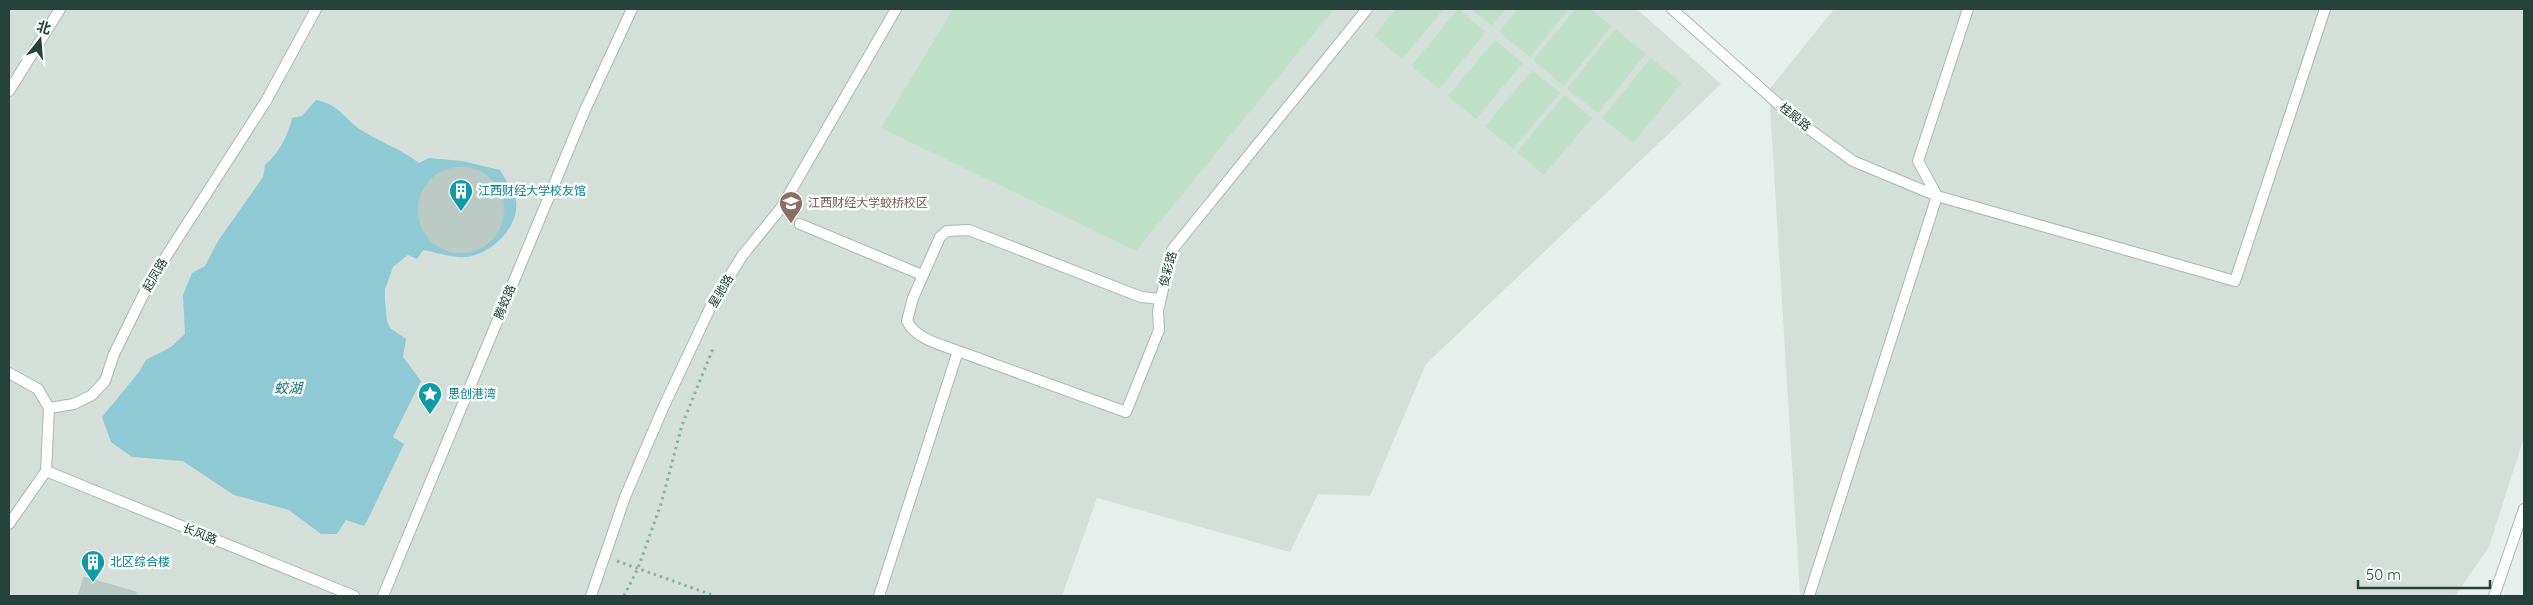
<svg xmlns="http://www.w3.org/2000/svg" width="2533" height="605" viewBox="0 0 2533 605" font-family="Quicksand,'Noto Sans SC',sans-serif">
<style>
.built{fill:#d4dfda}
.green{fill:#bfe0c8}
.water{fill:#8ec9d4}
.building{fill:#bbcac4;stroke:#b8c9c2}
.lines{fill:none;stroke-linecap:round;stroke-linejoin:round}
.service-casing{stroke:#a8b8b2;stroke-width:12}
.path{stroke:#86b3a5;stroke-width:3;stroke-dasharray:2.5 4;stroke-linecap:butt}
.service{stroke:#fff;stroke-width:10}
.labels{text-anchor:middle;stroke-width:5;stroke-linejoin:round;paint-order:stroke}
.street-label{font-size:12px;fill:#24423a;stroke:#f7fbf9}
.culture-label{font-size:12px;fill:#0d838f;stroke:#f7fbf9;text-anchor:start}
.education-label{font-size:12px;fill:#785e54;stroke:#f7fbf9;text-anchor:start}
.water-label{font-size:14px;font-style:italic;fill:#1c6f80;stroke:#f7fbf9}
</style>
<rect width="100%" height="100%" fill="#e6efeb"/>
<path class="built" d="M9,9H1637L1721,84L1426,364L1370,496L1318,494L1290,552L1097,498L1062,596H9Z
M1834,9H2524V437L2489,547L2455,596H1804L1800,594L1769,90Z"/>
<path class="green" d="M953,9H1334L1136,251L881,128Z
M1396,9H1444L1402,59L1374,36Z
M1458,9L1486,32L1439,89L1411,66Z
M1471,9H1506L1492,26Z
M1518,9H1569L1530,57L1499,32Z
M1575,9H1590L1612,26L1564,86L1533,60Z
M1615,29L1646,54L1598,113L1567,89Z
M1495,40L1523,63L1476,119L1448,96Z
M1651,58L1682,83L1633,143L1602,118Z
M1532,70L1560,93L1513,149L1485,126Z
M1564,95L1592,118L1544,175L1517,152Z"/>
<path class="water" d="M316,100C337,103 345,119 361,130C380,142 401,149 419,163L429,158L462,161L500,170C505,180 514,190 516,201C520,230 485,260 458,257C446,256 434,252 423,250L417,259L408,255L393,267L385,289V300L387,321L390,328L406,339L403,357L421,381L393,437L404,444L370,515L364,526L346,520L337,534H321L289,510L234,495L183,461L132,457L111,442L102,417L139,372L146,360L171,347L185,334L183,295L192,273L205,266L218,241L263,177L265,165C279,153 288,136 292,118L302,116Z"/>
<path class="building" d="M418 210a43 43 0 1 1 86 0a43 43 0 1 1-86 0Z
M84,577L136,592V596H78Z"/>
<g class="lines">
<g class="service-casing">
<path id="service" d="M1672,9L1794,118L1853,161L1937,196L2235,281L2325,9
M9,91L60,9
M800,224L922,275
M958,351L1126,412L1159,330L1158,311L1172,250L1367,9
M9,373L38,389L49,408L46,471L9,524
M49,408L74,404L92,395L105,381L114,354L149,283L266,101L316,9
M46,471L354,596
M383,596L585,110L632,9
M591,596L625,497L663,408L711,306L742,256L781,208L896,9
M879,596L958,351C939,344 916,339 907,321L913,298L940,237L947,231L969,230L1141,297L1160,299
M1809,596L1937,196L1918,161L1968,9
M2494,596L2524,509"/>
</g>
<path class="path" d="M617,561L715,596
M624,596L638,568L661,504L682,425L714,346"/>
<use href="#service" class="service"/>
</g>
<defs>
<g id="building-pin" transform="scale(1.25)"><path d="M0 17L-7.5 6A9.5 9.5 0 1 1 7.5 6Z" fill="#0f9aa8" stroke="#f7fbf9"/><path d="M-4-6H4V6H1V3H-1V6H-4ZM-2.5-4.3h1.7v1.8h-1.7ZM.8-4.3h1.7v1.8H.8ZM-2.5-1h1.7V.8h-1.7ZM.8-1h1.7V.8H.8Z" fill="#fff"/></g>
<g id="university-pin" transform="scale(1.25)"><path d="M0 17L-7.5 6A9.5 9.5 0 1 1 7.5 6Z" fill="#8d6e63" stroke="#f7fbf9"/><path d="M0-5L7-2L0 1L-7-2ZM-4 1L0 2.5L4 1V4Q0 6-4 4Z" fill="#fff"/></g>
<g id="sight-pin" transform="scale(1.25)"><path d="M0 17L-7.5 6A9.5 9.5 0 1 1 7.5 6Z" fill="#0f9aa8" stroke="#f7fbf9"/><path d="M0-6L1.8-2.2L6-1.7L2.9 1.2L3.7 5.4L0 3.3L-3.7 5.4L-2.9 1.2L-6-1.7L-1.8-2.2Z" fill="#fff"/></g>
</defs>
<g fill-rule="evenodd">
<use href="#building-pin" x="461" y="191"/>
<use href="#university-pin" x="791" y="203"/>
<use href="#sight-pin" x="430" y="394"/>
<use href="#building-pin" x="93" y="562"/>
</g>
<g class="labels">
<g class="street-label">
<text transform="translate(1795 117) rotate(39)" y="4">桂殿路</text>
<text transform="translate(1168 269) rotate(-75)" y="4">俊彩路</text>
<text transform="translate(155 275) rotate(-60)" y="4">起凤路</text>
<text transform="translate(721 291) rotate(-59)" y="4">星驰路</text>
<text transform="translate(505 302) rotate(-67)" y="4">腾蛟路</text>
<text transform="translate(200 534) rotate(22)" y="4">长风路</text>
</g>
<g class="culture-label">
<text x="478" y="195">江西财经大学校友馆</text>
<text x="448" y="398">思创港湾</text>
<text x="110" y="566">北区综合楼</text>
</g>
<g class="education-label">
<text x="808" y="207">江西财经大学蛟桥校区</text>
</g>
<g class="water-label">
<text x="288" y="393">蛟湖</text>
</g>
</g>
<rect width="2533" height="605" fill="none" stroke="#24423a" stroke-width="20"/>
<g transform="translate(40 40) rotate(17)" stroke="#f7fbf9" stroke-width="4" paint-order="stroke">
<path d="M0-4L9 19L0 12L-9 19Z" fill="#24423a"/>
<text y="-8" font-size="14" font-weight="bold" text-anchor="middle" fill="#24423a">北</text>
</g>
<path d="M2358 580v8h132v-8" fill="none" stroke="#24423a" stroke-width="2.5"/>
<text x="2366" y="580" font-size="15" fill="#24423a" stroke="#f7fbf9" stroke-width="4" paint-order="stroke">50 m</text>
</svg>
